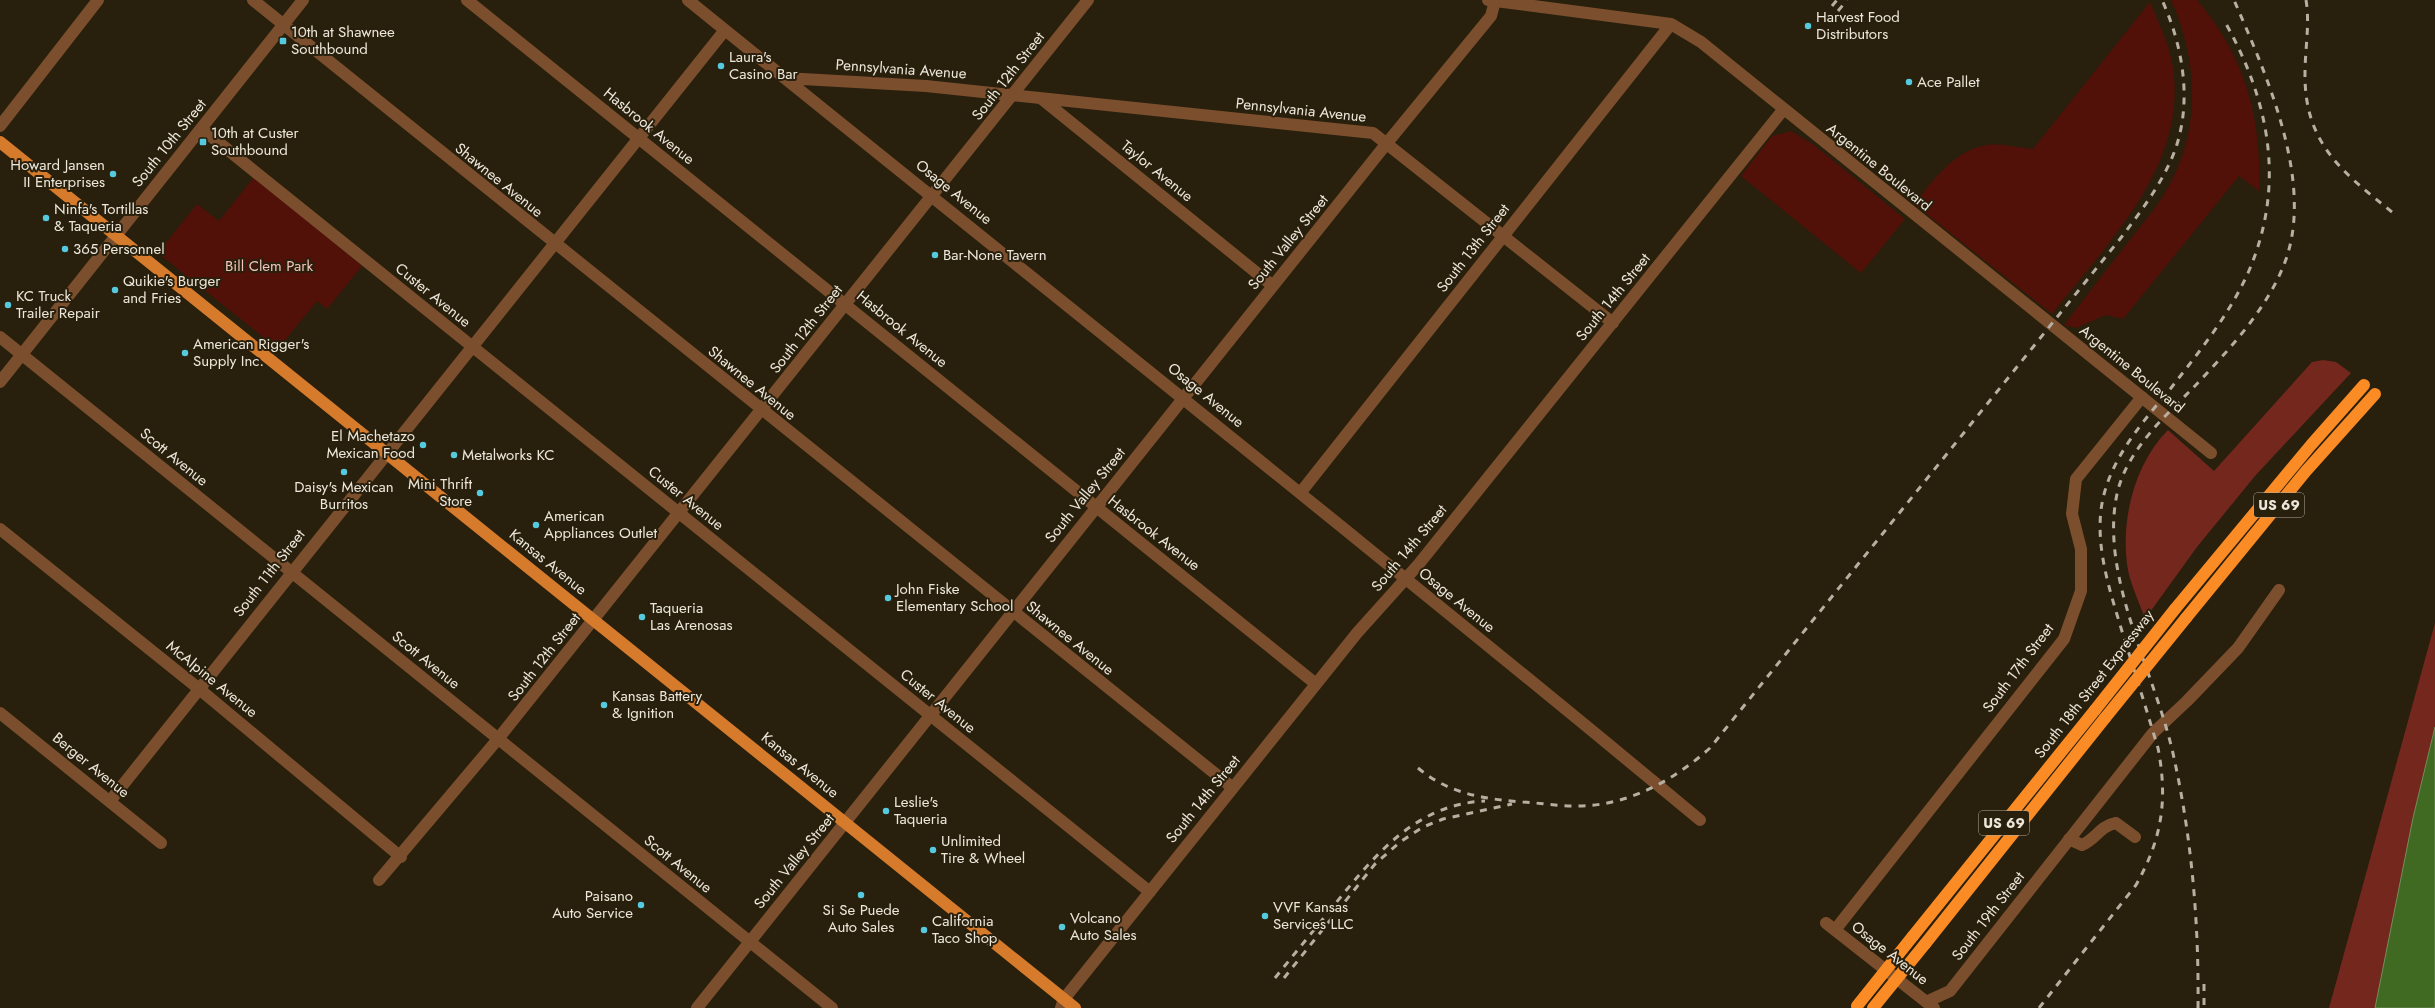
<svg xmlns="http://www.w3.org/2000/svg" width="2435" height="1008" viewBox="0 0 2435 1008" font-family="Jost,sans-serif">
<style>
.green{fill:#511109}
.forest{fill:#74271d}
.water{fill:#406922;stroke:#748f5a}
.lines{fill:none;stroke-linecap:round;stroke-linejoin:round}
.minor{stroke:#7b4f2d;stroke-width:12}
.major{stroke:#d67b2b;stroke-width:12}
.highway{stroke:#fb8b24;stroke-width:12}
.rail{stroke:#b7b0a2;stroke-width:3;stroke-dasharray:7 7;stroke-linecap:butt}
.highway-bridge{stroke:#fb8b24;stroke-width:12}
.poi-dot{fill:#55cadf;stroke:#281f0c;stroke-width:1.5}
.labels{text-anchor:middle;stroke-width:4;stroke-linejoin:round;paint-order:stroke}
.shield{fill:#281f0c;stroke:#b2ab9d;stroke-width:1}
.shield-label{font-size:14px;font-weight:bold;fill:#ede7db}
.poi-label{font-size:15px;fill:#ede7db;stroke:#281f0c;text-anchor:start}
.street-label{font-size:15px;fill:#ede7db;stroke:#281f0c}
.park-label{font-size:15px;fill:#f3c4bb;stroke:#281f0c}
</style>
<rect width="100%" height="100%" fill="#281f0c"/>
<path class="green" d="M2171,0H2197C2245,56 2262,118 2259,191L2239,176L2123,319L2106,315L2076,328L2064,325C2087,295 2110,265 2133,236C2148,217 2164,198 2174,176C2201,120 2196,55 2171,0Z
M2150,2C2160,26 2172,50 2174,76C2183,171 2105,246 2052,314L1914,204C1934,180 1954,150 1987,145C2001,143 2019,148 2033,149Z
M1791,131L1814,145L1905,219L1861,273L1741,176L1772,136Z
M254,177L362,266L327,309L317,301L278,349L158,253L197,204L219,221Z"/>
<path class="forest" d="M2323,360L2336,362L2351,373L2255,476L2197,547L2145,619C2139,601 2129,582 2127,564C2121,518 2135,463 2168,430L2214,471L2312,362Z
M2435,623V727L2413,818L2375,1008H2329Z"/>
<path class="water" d="M2435,727V1008H2375L2413,818Z"/>
<g class="lines">
<path class="minor" d="M253,0L1233,788
M467,0L1316,684
M688,0C1025,273 1366,543 1700,820
M1488,0L1671,24L1701,42L2211,453
M785,78L926,86L1373,133L1613,323
M1042,99L1273,286
M0,126L98,0
M202,129L1150,892
M0,337L832,1008
M0,382L303,0
M1301,492L1671,24
M0,529L198,688L401,857
M0,713L161,843
M110,801L725,30
M2069,839L2082,845C2096,839 2100,826 2116,823L2135,837
M379,880L498,739L1088,0
M1826,923L1934,1008
M1835,930L2064,639L2081,591V549L2072,514L2076,479L2142,397
M1926,1002L1950,991L2153,733L2187,701L2238,648L2279,590
M697,1008L1387,143L1491,16L1495,1
M1061,1008L1064,999L1357,633L1418,565L1783,110"/>
<path class="major" d="M0,142L1075,1008"/>
<path class="highway" d="M2175,609L2311,445L2364,385
M2186,618L2306,471L2375,394
M1913,936L2095,710
M1925,944L2105,718"/>
<path class="rail" d="M2306,0C2310,24 2305,49 2305,73C2304,143 2342,172 2392,212
M1832,6L1837,0
M1838,11L1847,0
M1418,768C1449,794 1484,799 1523,802C1540,803 1557,806 1574,806C1626,807 1673,781 1710,748L2120,239C2139,214 2158,189 2171,160C2194,109 2184,48 2162,0
M1275,978C1295,953 1315,929 1335,904C1375,855 1416,804 1485,801
M1284,978L1375,864L1400,842L1423,827L1443,819L1512,804
M2204,984V1008
M2039,1008L2136,885C2162,839 2168,800 2158,748C2147,712 2136,675 2124,638C2112,597 2096,553 2101,510C2107,462 2141,424 2171,388C2199,352 2229,315 2248,273C2286,186 2270,102 2225,22
M2198,1008C2199,925 2192,840 2174,758C2157,676 2099,578 2117,494C2126,452 2163,418 2192,389C2227,352 2267,310 2285,262C2315,182 2266,74 2234,0"/>
<path class="highway-bridge" d="M2095,710L2175,609
M2105,718L2186,618
M1857,1006L1913,936
M1873,1008L1925,944"/>
</g>
<g class="poi-dot">
<circle cx="1808" cy="26" r="4"/>
<rect x="279" y="37" width="8" height="8" rx="2"/>
<circle cx="721" cy="66" r="4"/>
<circle cx="1909" cy="82" r="4"/>
<rect x="199" y="138" width="8" height="8" rx="2"/>
<circle cx="113" cy="174" r="4"/>
<circle cx="46" cy="218" r="4"/>
<circle cx="65" cy="249" r="4"/>
<circle cx="935" cy="255" r="4"/>
<circle cx="115" cy="290" r="4"/>
<circle cx="8" cy="305" r="4"/>
<circle cx="185" cy="353" r="4"/>
<circle cx="423" cy="445" r="4"/>
<circle cx="454" cy="455" r="4"/>
<circle cx="344" cy="472" r="4"/>
<circle cx="480" cy="493" r="4"/>
<circle cx="536" cy="525" r="4"/>
<circle cx="888" cy="598" r="4"/>
<circle cx="642" cy="617" r="4"/>
<circle cx="604" cy="705" r="4"/>
<circle cx="886" cy="811" r="4"/>
<circle cx="933" cy="850" r="4"/>
<circle cx="861" cy="895" r="4"/>
<circle cx="641" cy="905" r="4"/>
<circle cx="1265" cy="916" r="4"/>
<circle cx="1062" cy="927" r="4"/>
<circle cx="924" cy="930" r="4"/>
</g>
<g class="labels">
<g class="shield">
<rect x="2254" y="493" width="50" height="24" rx="3"/>
<rect x="1979" y="811" width="50" height="24" rx="3"/>
</g>
<g class="shield-label">
<text x="2279" y="510">US 69</text>
<text x="2004" y="828">US 69</text>
</g>
<g class="poi-label">
<text x="1816" y="22">Harvest Food<tspan x="1816" dy="17">Distributors</tspan></text>
<text x="291" y="37">10th at Shawnee<tspan x="291" dy="17">Southbound</tspan></text>
<text x="729" y="62">Laura's<tspan x="729" dy="17">Casino Bar</tspan></text>
<text x="1917" y="87">Ace Pallet</text>
<text x="211" y="138">10th at Custer<tspan x="211" dy="17">Southbound</tspan></text>
<text x="105" y="170" text-anchor="end">Howard Jansen<tspan x="105" dy="17">II Enterprises</tspan></text>
<text x="54" y="214">Ninfa's Tortillas<tspan x="54" dy="17">&amp; Taqueria</tspan></text>
<text x="73" y="254">365 Personnel</text>
<text x="943" y="260">Bar-None Tavern</text>
<text x="123" y="286">Quikie's Burger<tspan x="123" dy="17">and Fries</tspan></text>
<text x="16" y="301">KC Truck<tspan x="16" dy="17">Trailer Repair</tspan></text>
<text x="193" y="349">American Rigger's<tspan x="193" dy="17">Supply Inc.</tspan></text>
<text x="415" y="441" text-anchor="end">El Machetazo<tspan x="415" dy="17">Mexican Food</tspan></text>
<text x="462" y="460">Metalworks KC</text>
<text x="472" y="489" text-anchor="end">Mini Thrift<tspan x="472" dy="17">Store</tspan></text>
<text x="344" y="492" text-anchor="middle">Daisy's Mexican<tspan x="344" dy="17">Burritos</tspan></text>
<text x="544" y="521">American<tspan x="544" dy="17">Appliances Outlet</tspan></text>
<text x="896" y="594">John Fiske<tspan x="896" dy="17">Elementary School</tspan></text>
<text x="650" y="613">Taqueria<tspan x="650" dy="17">Las Arenosas</tspan></text>
<text x="612" y="701">Kansas Battery<tspan x="612" dy="17">&amp; Ignition</tspan></text>
<text x="894" y="807">Leslie's<tspan x="894" dy="17">Taqueria</tspan></text>
<text x="941" y="846">Unlimited<tspan x="941" dy="17">Tire &amp; Wheel</tspan></text>
<text x="633" y="901" text-anchor="end">Paisano<tspan x="633" dy="17">Auto Service</tspan></text>
<text x="1273" y="912">VVF Kansas<tspan x="1273" dy="17">Services LLC</tspan></text>
<text x="861" y="915" text-anchor="middle">Si Se Puede<tspan x="861" dy="17">Auto Sales</tspan></text>
<text x="1070" y="923">Volcano<tspan x="1070" dy="17">Auto Sales</tspan></text>
<text x="932" y="926">California<tspan x="932" dy="17">Taco Shop</tspan></text>
</g>
<g class="street-label">
<text transform="translate(901 69) rotate(4)" y="5">Pennsylvania Avenue</text>
<text transform="translate(1008 76) rotate(-52)" y="5">South 12th Street</text>
<text transform="translate(1301 110) rotate(6)" y="5">Pennsylvania Avenue</text>
<text transform="translate(649 126) rotate(39)" y="5">Hasbrook Avenue</text>
<text transform="translate(169 143) rotate(-51)" y="5">South 10th Street</text>
<text transform="translate(1879 167) rotate(39)" y="5">Argentine Boulevard</text>
<text transform="translate(1157 171) rotate(39)" y="5">Taylor Avenue</text>
<text transform="translate(499 180) rotate(39)" y="5">Shawnee Avenue</text>
<text transform="translate(954 192) rotate(39)" y="5">Osage Avenue</text>
<text transform="translate(1288 242) rotate(-51)" y="5">South Valley Street</text>
<text transform="translate(1473 248) rotate(-52)" y="5">South 13th Street</text>
<text transform="translate(433 295) rotate(39)" y="5">Custer Avenue</text>
<text transform="translate(1613 297) rotate(-51)" y="5">South 14th Street</text>
<text transform="translate(806 329) rotate(-52)" y="5">South 12th Street</text>
<text transform="translate(902 329) rotate(39)" y="5">Hasbrook Avenue</text>
<text transform="translate(2132 369) rotate(39)" y="5">Argentine Boulevard</text>
<text transform="translate(752 383) rotate(39)" y="5">Shawnee Avenue</text>
<text transform="translate(1206 395) rotate(39)" y="5">Osage Avenue</text>
<text transform="translate(174 457) rotate(39)" y="5">Scott Avenue</text>
<text transform="translate(1085 495) rotate(-51)" y="5">South Valley Street</text>
<text transform="translate(686 498) rotate(39)" y="5">Custer Avenue</text>
<text transform="translate(1154 533) rotate(38)" y="5">Hasbrook Avenue</text>
<text transform="translate(1409 548) rotate(-50)" y="5">South 14th Street</text>
<text transform="translate(548 562) rotate(39)" y="5">Kansas Avenue</text>
<text transform="translate(269 573) rotate(-52)" y="5">South 11th Street</text>
<text transform="translate(1457 600) rotate(39)" y="5">Osage Avenue</text>
<text transform="translate(1070 638) rotate(39)" y="5">Shawnee Avenue</text>
<text transform="translate(544 657) rotate(-52)" y="5">South 12th Street</text>
<text transform="translate(426 660) rotate(39)" y="5">Scott Avenue</text>
<text transform="translate(2018 668) rotate(-53)" y="5">South 17th Street</text>
<text transform="translate(212 679) rotate(39)" y="5">McAlpine Avenue</text>
<text transform="translate(2094 684) rotate(-52)" y="5">South 18th Street Expressway</text>
<text transform="translate(938 701) rotate(39)" y="5">Custer Avenue</text>
<text transform="translate(91 765) rotate(39)" y="5">Berger Avenue</text>
<text transform="translate(800 765) rotate(39)" y="5">Kansas Avenue</text>
<text transform="translate(1203 799) rotate(-51)" y="5">South 14th Street</text>
<text transform="translate(794 861) rotate(-51)" y="5">South Valley Street</text>
<text transform="translate(678 864) rotate(39)" y="5">Scott Avenue</text>
<text transform="translate(1988 916) rotate(-52)" y="5">South 19th Street</text>
<text transform="translate(1890 953) rotate(38)" y="5">Osage Avenue</text>
</g>
<g class="park-label">
<text x="269" y="271">Bill Clem Park</text>
</g>
</g>
</svg>
